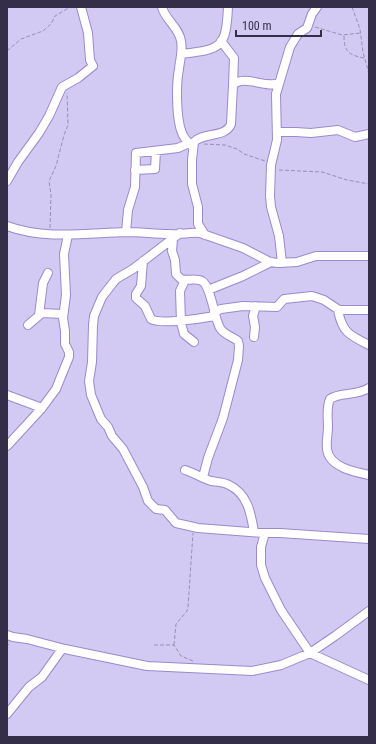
<svg xmlns="http://www.w3.org/2000/svg" width="376" height="744" viewBox="0 0 376 744" font-family="'Roboto Condensed',sans-serif">
<style>
.lines{fill:none;stroke-linecap:round;stroke-linejoin:round}
.minor-casing{stroke:#9b89cc;stroke-width:10}
.path{stroke:#988fb4;stroke-width:1;stroke-dasharray:4 2;stroke-linecap:butt}
.minor{stroke:#fff;stroke-width:8}
</style>
<rect width="100%" height="100%" fill="#d3caf4"/>
<g class="lines">
<g class="minor-casing">
<path id="minor" d="M162,7C165,20 179,27 181,41C183,51 180,59 179,69C176,84 176,119 182,133C184,139 189,143 193,147
M221,41L234,58L233,85
M181,54C221,49 226,49 228,7
M277,132H296L311,133L338,130L355,137L369,134
M135,170L155,169L156,151
M7,181L18,162L39,133L49,116L62,87L78,78L93,66L90,60L88,33L81,7
M7,226C45,240 87,233 126,232C141,232 155,234 169,234C180,235 190,232 200,233L243,248L270,262L278,263L297,262L316,256H369
M126,232L128,210L135,187L136,153L178,148L189,143
M180,233L133,269L116,279L102,297L94,316L93,325L92,362L89,381L91,395L101,419L108,427L112,436L123,449L143,487L148,501L156,509L165,510L176,523L198,528L263,533H280L369,539
M205,235L198,224V207L192,184V160L194,142C203,132 226,138 231,124L233,85C245,74 265,89 279,83
M173,239L172,251L175,260L176,274L181,279C187,281 196,278 202,281C211,286 214,318 220,328C224,335 232,336 238,341L239,346L238,360L223,418L208,458L203,477
M143,261L141,286L136,294V298L145,306L151,319C159,325 204,318 215,316
M282,263L279,236L271,207L270,196L271,165L277,140L276,94L290,47L298,34L307,28L312,14L317,7
M185,280L180,291L181,323L184,334L194,342
M208,290L243,276L271,262
M338,310C342,332 349,335 369,345
M214,312L221,309L243,306L277,307L284,299L312,296L324,300L339,310H369
M39,315L43,283L48,273
M28,325L42,313L63,314
M254,337L255,327L253,316L256,306
M369,388C357,396 339,392 330,399C326,408 328,417 328,427C328,434 326,441 327,449C329,467 354,472 369,475
M7,395L42,408
M7,446L42,408L56,389L69,357V352L65,344V331L63,318L66,295L64,254L68,235
M185,470C194,473 202,478 211,481C217,482 224,482 229,485C248,494 251,514 254,532
M265,533L261,547V565L265,578L281,610L310,653L369,680
M7,635L13,637L27,639L65,649L147,666L252,671L281,665L310,653L335,636L369,611
M7,714L29,687L42,677L62,649"/>
</g>
<path class="path" d="M352,7L360,29L363,52L368,70L369,76
M315,27L342,35L360,33
M344,36C344,52 349,55 364,58
M7,51L21,39L43,31L51,24L55,16L70,7
M369,96V107
M204,144L225,145L237,149L244,154L265,161
M279,170L322,172L347,180L369,184
M50,228L51,195L49,181L56,166L64,135L68,125L67,93
M154,645H174L181,656L193,661
M174,645L176,624L187,611L188,607L193,533
M7,648L9,642"/>
<use href="#minor" class="minor"/>
</g>
<rect width="376" height="744" fill="none" stroke="#352e49" stroke-width="16"/>
<path d="M236 30v6h85v-6" fill="none" stroke="#352e49" stroke-width="2"/>
<text x="242" y="30" font-size="12" fill="#352e49" stroke="#d3caf4" stroke-width="3" paint-order="stroke">100 m</text>
</svg>
